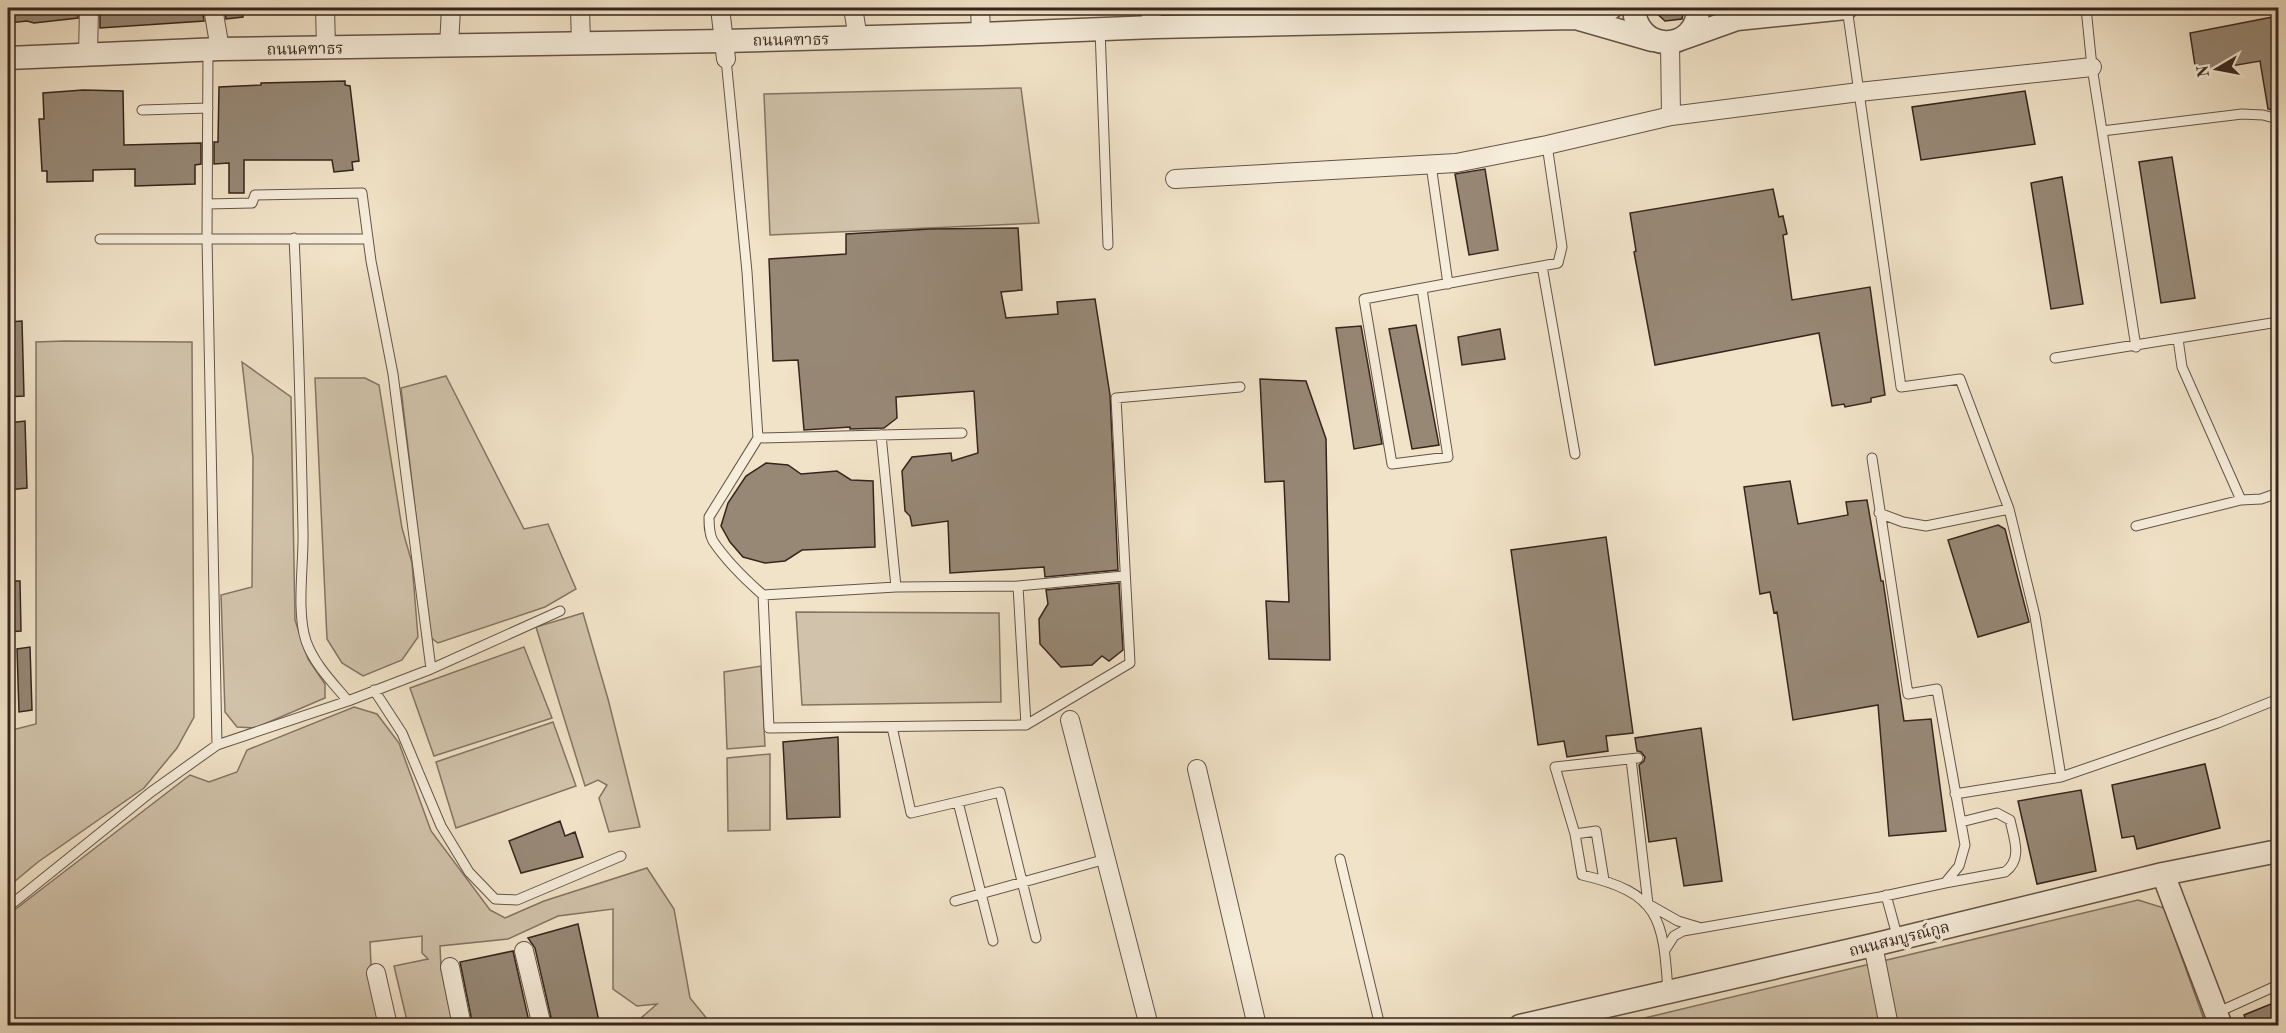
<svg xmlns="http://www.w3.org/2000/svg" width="2286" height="1033" viewBox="0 0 2286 1033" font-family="'Old Standard TT','Noto Serif Thai',serif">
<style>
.green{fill:#d1c3ab;stroke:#847464;stroke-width:1.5}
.building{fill:#978876;stroke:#36251d;stroke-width:1.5}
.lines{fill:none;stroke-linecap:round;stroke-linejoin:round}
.service-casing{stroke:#655448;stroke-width:11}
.minor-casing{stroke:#655448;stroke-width:20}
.tertiary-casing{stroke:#655448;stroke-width:25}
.service{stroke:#f6eddb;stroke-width:9}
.minor{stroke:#f6eddb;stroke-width:18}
.tertiary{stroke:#f6eddb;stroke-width:22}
.labels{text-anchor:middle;stroke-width:6;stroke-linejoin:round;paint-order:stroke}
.street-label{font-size:16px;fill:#36251d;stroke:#f6eddb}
</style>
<rect width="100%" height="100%" fill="#f1e3c8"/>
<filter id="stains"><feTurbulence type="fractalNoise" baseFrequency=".00333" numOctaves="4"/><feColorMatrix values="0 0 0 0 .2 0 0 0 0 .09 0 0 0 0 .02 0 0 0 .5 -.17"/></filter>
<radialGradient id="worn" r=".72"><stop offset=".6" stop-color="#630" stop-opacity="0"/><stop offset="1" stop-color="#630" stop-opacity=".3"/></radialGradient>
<path class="green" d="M1021,88L1039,223L770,235L764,94Z
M64,341L192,342L194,717L177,748L144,788L38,862L8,887V731L36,724V342Z
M242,362L291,397L295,620L308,659L325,684V698L255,728L237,727L225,712L221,595L252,587L253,458Z
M446,376L524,529L548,524L576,589L545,607L438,643L430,637L401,388Z
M315,378H365L379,385L402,528L412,563L418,637L402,660L363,676L342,663L327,639Z
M796,612L999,613L1001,702L802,705Z
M583,613L608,699L640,827L609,832L599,798L607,785L598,780L585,786L536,627Z
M524,647L552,718L434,756L410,688Z
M761,666L765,746L727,749L724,672Z
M354,707L377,714L399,743L431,831L490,910L505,918L544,901L647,868L674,909L690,998L708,1020L709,1025H633L657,1004L637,1006L613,989V909L558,916L508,939L440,946L441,969L453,1025H408L394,966L428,959L422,953V936L370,942L371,965L368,969L381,1025H8V915L190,775L209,782L237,772L247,750Z
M553,722L576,786L456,828L436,762Z
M770,754V830L728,831L727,758Z
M2138,900L2164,908L2206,1025L1611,1026Z"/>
<path class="building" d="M8,8H78V18L34,23L27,21L9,23Z
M100,8H202L204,21L100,28Z
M224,8H243V17L226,19Z
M1651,8H1684L1682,19L1665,21Z
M2278,16V112L2268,109L2260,61L2196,72L2190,33Z
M345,81V85L350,86L359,161L352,162L353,170L334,172L332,160H244V193H229V163L214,164V142H218L219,87L261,85V83Z
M83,90L123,91L124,145L201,143V164L195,165V184L135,186V169L93,170V181L47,182V171H42L39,119H44L43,93Z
M2025,91L2035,144L1921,160L1912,107Z
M2172,157L2195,298L2161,303L2139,162Z
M1485,169L1498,250L1469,255L1455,174Z
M2062,177L2083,304L2051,309L2031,183Z
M1773,189L1779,217L1783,216L1787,234L1783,235L1792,300L1870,287L1885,395L1871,398V402L1845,407L1844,404L1832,406L1819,333L1655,365L1634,252L1636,251L1630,213Z
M1018,228L1022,290L1001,292L1006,318L1058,314L1057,302L1095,299L1110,395L1118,570L1045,577L1044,567L950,573L948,521L912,526L910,516L905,511L902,471L912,457L951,453L952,461L978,453L974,391L896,397L897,418L884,428L850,429V427L804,430L798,360L773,361L769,259L846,254V234L930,229Z
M22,321L24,396L8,397V322Z
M1416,325L1439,445L1412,449L1389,329Z
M1361,326L1382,444L1354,449L1336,328Z
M1500,329L1505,359L1462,365L1458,337Z
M1260,379L1306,381L1326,439L1330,660L1269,659L1266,601L1289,602L1284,481L1265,482Z
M25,421L27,488L8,490V423Z
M766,463L788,465L801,474L837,471L851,480L873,481L875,547L802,550L785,561L765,563L743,557L730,542L721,526L728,503L746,476Z
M1790,481L1798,524L1848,515L1846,502L1867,500L1881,581H1883L1904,721L1931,719L1946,831L1889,836L1878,705L1793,720L1777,612L1774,613L1770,592L1760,594L1744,487Z
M1998,525L2005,529L2029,622L1978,637L1948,540Z
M1606,537L1633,733L1606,736L1608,751L1567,757L1564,741L1538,745L1511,550Z
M8,581H20L21,631L8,632Z
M1119,583L1123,650L1109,661L1102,656L1092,665L1061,667L1040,644L1039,619L1048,604L1046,590Z
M30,647L32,710L19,712L17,649Z
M1701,728L1722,881L1684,886L1676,838L1649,842L1639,765L1644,761L1645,757L1641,752L1637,751L1635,738Z
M838,737L840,817L787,819L783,742Z
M2205,764L2220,828L2137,849L2134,836L2122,838L2112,785Z
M2081,790L2096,871L2037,884L2018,801Z
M560,821L565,836L575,832L583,857L521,873L509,841Z
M578,924L600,1026H553L535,948L528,938Z
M513,951L530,1026H473L460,962Z
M2278,1001V1026H2248L2244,1015Z"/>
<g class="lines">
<g class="service-casing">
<path id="service" d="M1847,8L1901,387L1960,379L2009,509L2035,616L2061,777
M2086,8L2092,67L2136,347
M1100,29L1108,245
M208,49L207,238L217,745
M726,59L747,272L758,438L962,433
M142,110L208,108
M2102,131L2242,114L2263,115L2278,119
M1431,165L1448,284
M207,204L252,203L255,195L362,193L371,261L393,374L431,669
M294,238C299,336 301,433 303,531C304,563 296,611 306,641C314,664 333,683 348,701
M100,239H368
M1542,266L1575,454
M1422,289L1448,457L1392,464L1364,299L1558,263L1562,247L1547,145
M2178,339L2182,367L2241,500
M2055,358L2278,322
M881,435L896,587L763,595L769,728L1026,725L1130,663L1116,398L1240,387
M758,438L709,517C709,525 709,534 713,541C725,559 747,581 763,595
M1879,513L1903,522L1926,526L2009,509
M2136,526L2241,500L2261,499L2278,493
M1018,586L1124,576
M896,587L1018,586L1026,725
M374,690L402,733L441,826L469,872L495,899L517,900L621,856
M892,727L911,813L1000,792L1036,938
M1638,758L1555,767L1575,834L1582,875C1660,893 1663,918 1668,991
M1631,759L1648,904L1678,921L1698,927
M1955,794L2061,777L2218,723L2278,699
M958,802L993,941
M1575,834L1596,831L1604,880
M1340,859L1380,1026
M1945,883L2005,872C2023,859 2014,839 2010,820L1997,813L1961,822
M1886,895L1898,939
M955,901L1106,859
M8,907L151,792L217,745L348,701L431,669L560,611
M1665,950L1674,936L1683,931L1880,897L1945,883L1959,866L1965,845L1937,689L1908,694L1872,458
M2216,1013L2278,985"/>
</g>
<g class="minor-casing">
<path id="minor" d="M213,8L220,49
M325,8L326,48
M580,8L581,44
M720,8L726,59
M853,8L858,38
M980,8L981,34
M1149,8L1155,27
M1670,42L1671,116
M449,46L451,8
M88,54L89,8
M1175,179L1456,163L1547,145L1671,116L1859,92L2092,67
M1070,720L1149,1026
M1197,769L1257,1026
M1873,945L1889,1026
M524,951L542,1026
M450,967L462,1026
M376,973L388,1026"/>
</g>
<g class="tertiary-casing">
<path id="tertiary" d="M1634,8C1636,54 1698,53 1698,8
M1579,19L1652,40
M1681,39L1737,19L1846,8
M8,58L220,49L724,41L981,34L1155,27L1575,18L1598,14L1611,8
M2163,874L2221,1026
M1520,1026L1873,945L2163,874L2278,851"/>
</g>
<use href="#service" class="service"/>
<use href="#minor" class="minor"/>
<use href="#tertiary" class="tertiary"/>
</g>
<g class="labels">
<g class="street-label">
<text transform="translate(791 39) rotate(-1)" y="6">ถนนคฑาธร</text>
<text transform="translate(305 48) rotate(-1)" y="6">ถนนคฑาธร</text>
<text transform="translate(1899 938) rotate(-14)" y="6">ถนนสมบูรณ์กูล</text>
</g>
</g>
<rect width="2286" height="1033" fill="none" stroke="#f1e3c8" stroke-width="30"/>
<rect x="9" y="9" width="2268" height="1015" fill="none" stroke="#36251d" stroke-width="3"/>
<rect x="15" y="15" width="2256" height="1003" fill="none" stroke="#36251d" stroke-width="1.5"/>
<g transform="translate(2217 69) rotate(260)" stroke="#f6eddb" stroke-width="4.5" paint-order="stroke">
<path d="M0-4.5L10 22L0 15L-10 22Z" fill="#36251d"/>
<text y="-9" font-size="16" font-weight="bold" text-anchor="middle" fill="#36251d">N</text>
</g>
<rect width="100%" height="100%" filter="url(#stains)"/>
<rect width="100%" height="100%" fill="url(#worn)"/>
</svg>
